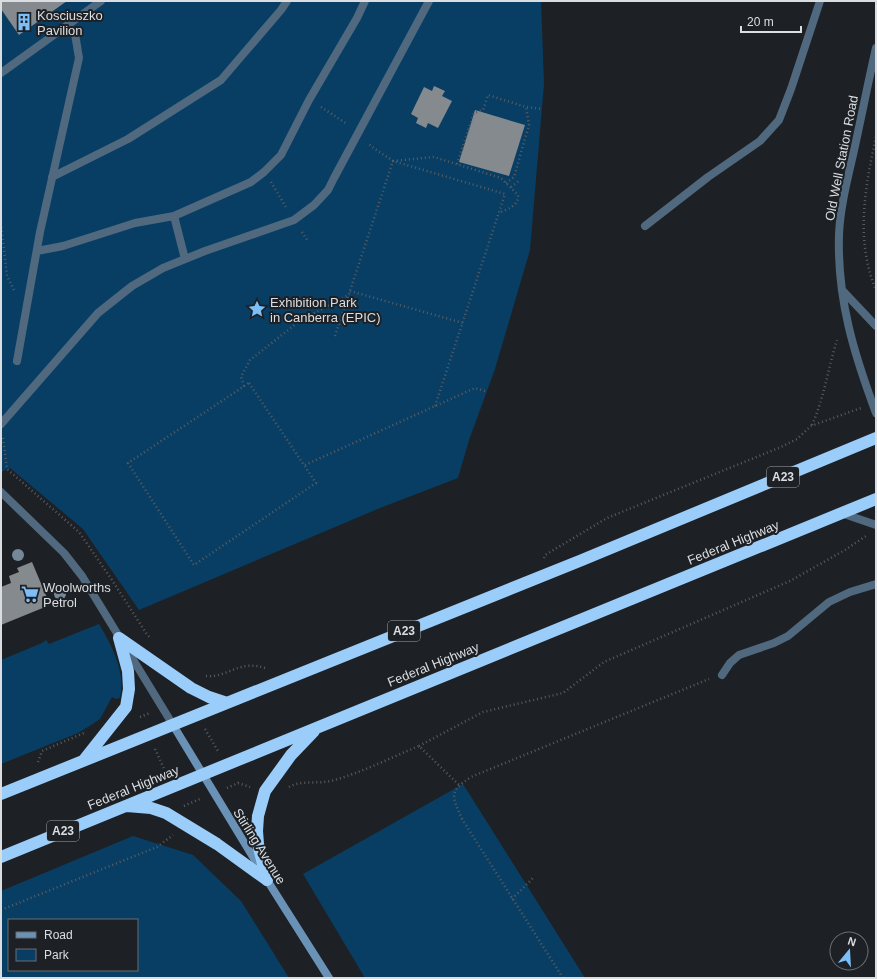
<svg xmlns="http://www.w3.org/2000/svg" width="877" height="979" viewBox="0 0 877 979" font-family="Arial,sans-serif">
<style>
.green{fill:#093e64;fill-rule:evenodd}
.building{fill:#858a8f}
.lines{fill:none;stroke-linecap:round;stroke-linejoin:round}
.path{stroke:#595d61;stroke-width:2.5;stroke-dasharray:1 3;stroke-linecap:butt}
.lane{stroke:#50697f;stroke-width:8}
.street{stroke:#50697f;stroke-width:8}
.secondary{stroke:#6992b6;stroke-width:8}
.highway{stroke:#9bcdfb;stroke-width:12}
.tree{fill:#74889a}
.labels{text-anchor:middle;stroke-width:4;stroke-linejoin:round;paint-order:stroke}
.shield{fill:#1d2125;stroke:#a2a5a9;stroke-width:1}
.shield-label{font-size:12px;font-weight:bold;fill:#dbdee1}
.poi-label{font-size:13px;fill:#dbdee1;stroke:#1d2125;text-anchor:start}
.street-label{font-size:13px;fill:#dbdee1;stroke:#1d2125}
</style>
<rect width="100%" height="100%" fill="#1d2125"/>
<path class="green" d="M1,1H541L544,84L530,250L495,369L469,440L458,478L380,508L139,610L83,529L10,468L3,471L1,473Z
M99,624C112,646 126,672 120,698L116,699L112,697L100,719L91,725L78,733L1,764V660L42,643L46,640L49,644Z
M463,784L585,978H365L303,874Z
M133,836L193,855L241,901L289,978H1V891ZM9,920H137V970H9Z"/>
<path class="building" d="M1,1H67L19,35L1,9Z
M434,86L445,91L442,96L452,101L438,128L428,123L426,128L416,123L418,118L411,114L424,87L432,91Z
M475,110L525,125L509,176L459,162Z
M32,562L50,605L1,625V587L11,583L9,576L19,572L17,568Z"/>
<g class="lines">
<path class="path" d="M321,107L347,124
M876,137C865,187 855,241 876,290
M457,164L474,113L483,110L488,95L526,107L542,109
M271,182L287,209
M506,183L514,177L529,125L526,107
M511,187L520,180
M1,223L7,276L15,292
M302,232L308,241
M350,291L463,323
M335,336L393,161C385,155 376,151 368,143
M249,383L316,483L194,565L128,463Z
M244,386L241,377L250,360L301,320L349,295
M435,406L505,194L393,161L434,157L501,178L518,195C519,206 507,209 499,213
M812,425C824,398 828,369 837,340
M3,438L7,469L79,532L112,580L146,633L151,639
M305,465L475,388L485,391
M544,558L545,555L607,518L781,447L797,439L811,426L861,408
M206,676C229,678 239,658 268,669
M140,717L150,713
M205,729L218,751
M419,746L483,712L563,693L604,662L790,581L845,550L866,536
M155,749L166,773
M38,762L42,751L84,733
M289,787C301,780 317,784 331,781C361,773 390,758 419,746L459,785
M227,788L238,783L250,787
M184,806L202,798
M512,899L533,878
M1,910L157,847L173,835
M563,978L462,819C452,796 448,792 471,777L709,679"/>
<path class="lane" d="M1,73L101,1
M52,177L128,139L221,80L281,10L287,1
M174,216L185,259
M645,226L708,177L760,141L779,120L791,89L820,1
M37,251L63,246L135,223L174,216L251,182L264,172L281,155L309,100L357,18L365,1
M17,361L40,232L79,58L75,34
M1,424L98,313L132,286L163,268L205,251L294,220L314,205L328,190L334,178L429,1
M841,513L876,525
M722,675L730,663L739,655L774,643L788,636L829,602L850,592L876,584"/>
<path class="street" d="M876,48C868,83 861,119 853,155C847,181 840,208 839,235C837,299 854,354 876,413
M842,290L876,326
M1,492L64,553L82,576L173,725"/>
<path class="secondary" d="M173,725L267,880L329,978"/>
<path class="highway" d="M119,638L191,688L209,697L227,703
M84,760L126,707L129,689L128,671L119,638
M1,794L582,560L876,438
M127,806L151,808L166,813L217,844L267,880
M1,857L876,499
M267,880L258,844L257,831L258,816L265,791L291,755L314,731"/>
</g>
<g class="tree">
<circle cx="18" cy="555" r="6"/>
<circle cx="60" cy="594" r="6"/>
</g>
<defs>
<g id="building-bare" transform="scale(1.38)"><path d="M-4-6H4V6H1V3H-1V6H-4ZM-2.5-4.3h1.7v1.8h-1.7ZM.8-4.3h1.7v1.8H.8ZM-2.5-1h1.7V.8h-1.7ZM.8-1h1.7V.8H.8Z" fill="#7bbef8" stroke="#1d2125" stroke-width="2.5" paint-order="stroke"/></g>
<g id="sight-bare" transform="scale(1.38)"><path d="M0-6L1.8-2.2L6-1.7L2.9 1.2L3.7 5.4L0 3.3L-3.7 5.4L-2.9 1.2L-6-1.7L-1.8-2.2Z" fill="#7bbef8" stroke="#1d2125" stroke-width="2.5" paint-order="stroke"/></g>
<g id="supermarket-bare" transform="scale(1.38)"><path d="M-6-5.5h2.5l.6 2H6L4.5 2H-2.5L-4.4-4H-6ZM-1.5 3.2a1.3 1.3 0 1 0 .1 0ZM3 3.2a1.3 1.3 0 1 0 .1 0Z" fill="#7bbef8" stroke="#1d2125" stroke-width="2.5" paint-order="stroke"/></g>
</defs>
<g fill-rule="evenodd">
<use href="#building-bare" x="24" y="22"/>
<use href="#sight-bare" x="257" y="309"/>
<use href="#supermarket-bare" x="30" y="594"/>
</g>
<g class="labels">
<g class="shield">
<rect x="767" y="467" width="32" height="20" rx="3"/>
<rect x="388" y="621" width="32" height="20" rx="3"/>
<rect x="47" y="821" width="32" height="20" rx="3"/>
</g>
<g class="shield-label">
<text x="783" y="481">A23</text>
<text x="404" y="635">A23</text>
<text x="63" y="835">A23</text>
</g>
<g class="poi-label">
<text x="37" y="20">Kosciuszko<tspan x="37" dy="15">Pavilion</tspan></text>
<text x="270" y="307">Exhibition Park<tspan x="270" dy="15">in Canberra (EPIC)</tspan></text>
<text x="43" y="592">Woolworths<tspan x="43" dy="15">Petrol</tspan></text>
</g>
<g class="street-label">
<text transform="translate(841 158) rotate(-79)" y="5">Old Well Station Road</text>
<text transform="translate(733 542) rotate(-22)" y="5">Federal Highway</text>
<text transform="translate(433 664) rotate(-22)" y="5">Federal Highway</text>
<text transform="translate(133 787) rotate(-22)" y="5">Federal Highway</text>
<text transform="translate(260 846) rotate(58)" y="5">Stirling Avenue</text>
</g>
</g>
<rect width="877" height="979" fill="none" stroke="#dbdee1" stroke-width="4"/>
<rect x="8" y="919" width="130" height="52" fill="#1d2125" stroke="#696d70"/>
<rect x="16" y="932" width="20" height="6" fill="#6992b6" stroke="#696d70"/>
<text x="44" y="939" font-size="12" fill="#dbdee1">Road</text>
<rect x="16" y="949" width="20" height="12" fill="#093e64" stroke="#696d70"/>
<text x="44" y="959" font-size="12" fill="#dbdee1">Park</text>
<g transform="translate(849 951) rotate(18)"><circle r="19" fill="#1d2125" stroke="#696d70"/>
<path d="M0-3L7 15L0 10L-7 15Z" fill="#7bbef8"/>
<text y="-6" font-size="11" font-weight="bold" text-anchor="middle" fill="#dbdee1">N</text>
</g>
<path d="M741 26v6h60v-6" fill="none" stroke="#dbdee1" stroke-width="2"/>
<text x="747" y="26" font-size="12" fill="#dbdee1" stroke="#1d2125" stroke-width="3" paint-order="stroke">20 m</text>
</svg>
